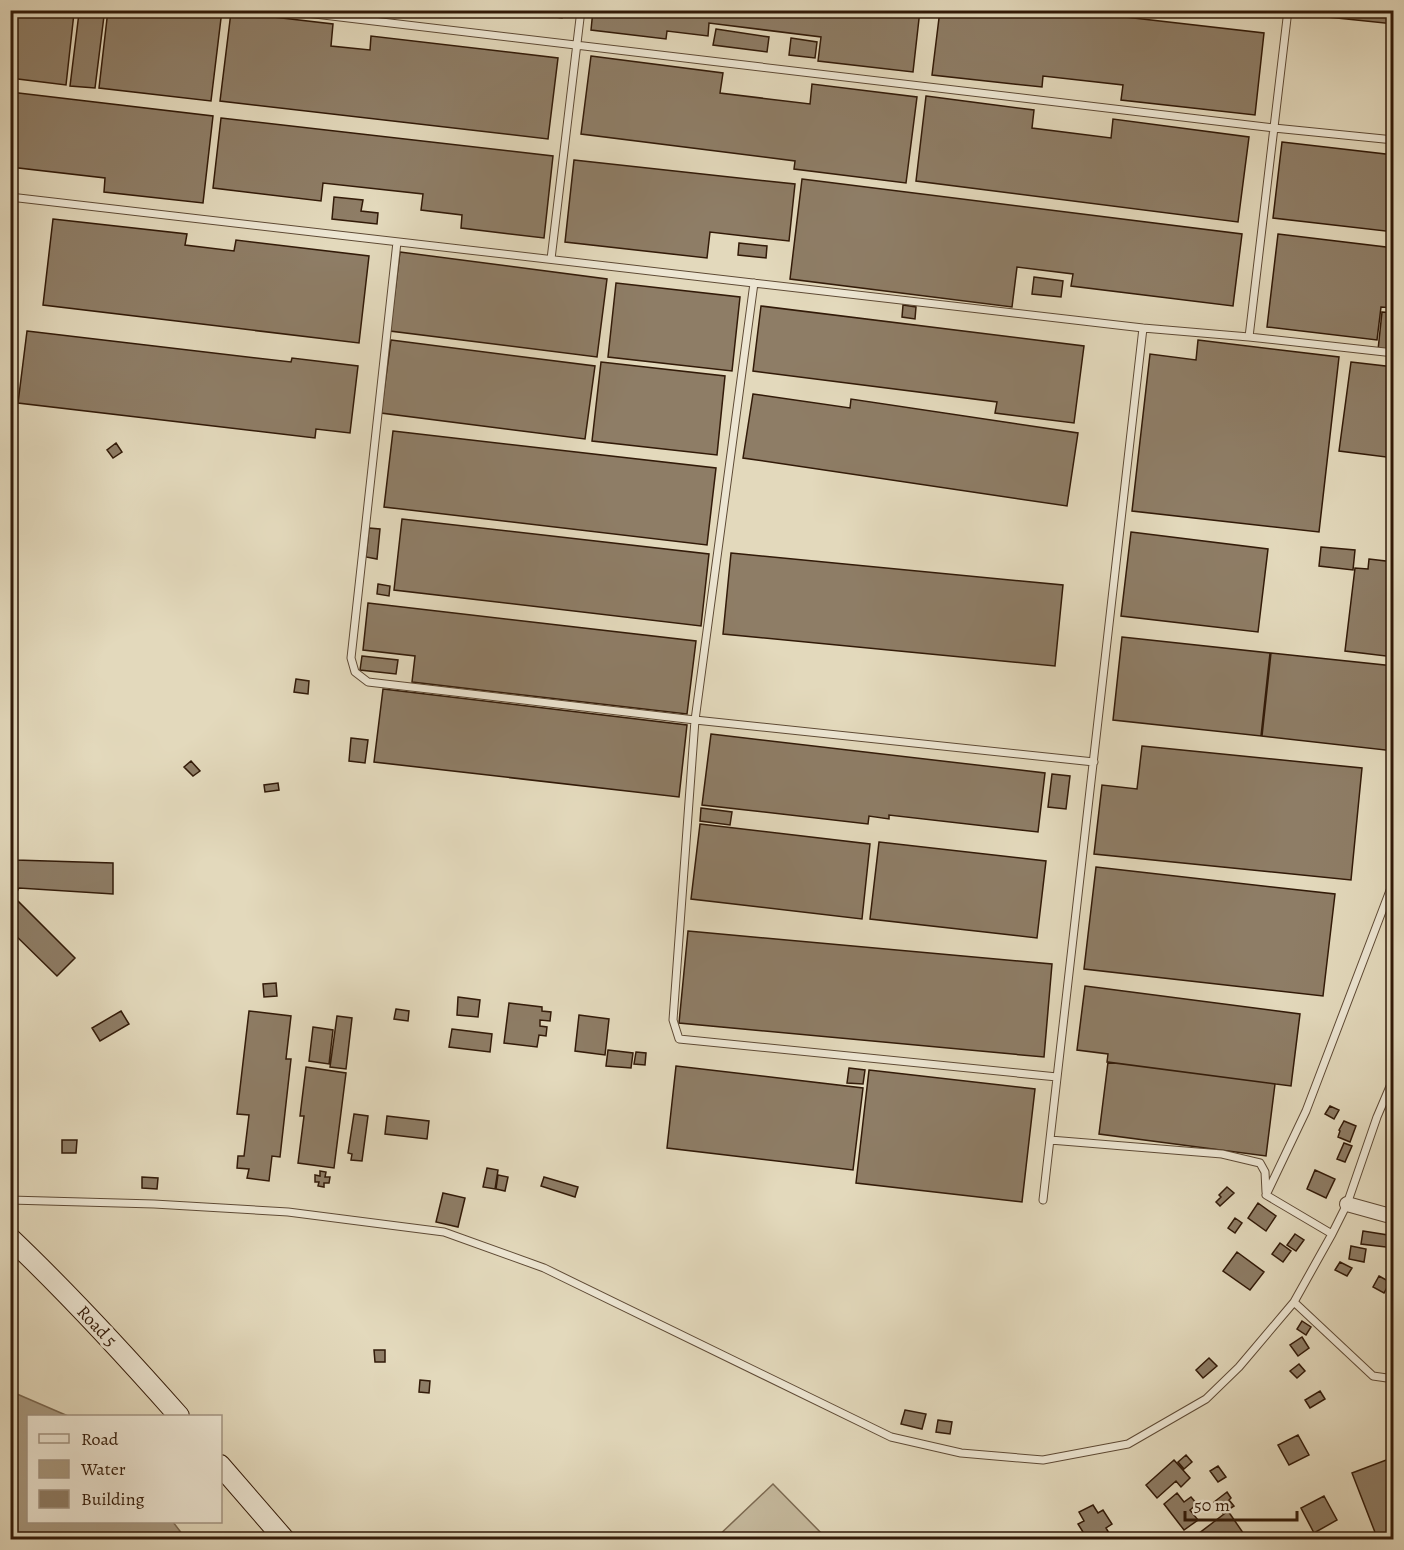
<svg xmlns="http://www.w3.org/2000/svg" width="1404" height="1550" viewBox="0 0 1404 1550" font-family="Alegreya,serif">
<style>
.green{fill:#c5b99d;stroke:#7c6a52;stroke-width:1.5}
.water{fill:#a7987f;stroke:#78664f;stroke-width:1.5}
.building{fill:#8e7d66;stroke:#321a08;stroke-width:1.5}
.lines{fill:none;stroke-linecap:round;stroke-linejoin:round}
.lane-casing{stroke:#5e4a35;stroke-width:9}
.street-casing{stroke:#5e4a35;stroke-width:16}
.secondary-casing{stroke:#321a08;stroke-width:22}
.lane{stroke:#ede6d3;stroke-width:7}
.street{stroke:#ede6d3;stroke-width:14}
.secondary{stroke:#ede6d3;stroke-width:20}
.labels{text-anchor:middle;stroke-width:6;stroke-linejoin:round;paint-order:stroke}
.street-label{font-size:18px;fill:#321a08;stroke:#ede6d3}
</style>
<rect width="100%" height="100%" fill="#e3d9bc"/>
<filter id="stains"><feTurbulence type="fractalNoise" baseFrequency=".00333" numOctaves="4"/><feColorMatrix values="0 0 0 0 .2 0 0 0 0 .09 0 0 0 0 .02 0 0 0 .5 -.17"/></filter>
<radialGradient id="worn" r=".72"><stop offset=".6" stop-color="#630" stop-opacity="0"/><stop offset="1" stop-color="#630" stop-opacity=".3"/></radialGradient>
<path class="green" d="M773,1484L827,1539H715Z"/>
<path class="water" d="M10,1391L68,1416H28V1522H173L186,1539H11Z"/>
<path class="building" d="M10,10H53L74,13L66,85L10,78Z
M108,10H222L211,101L99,88Z
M362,10H416V17Z
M502,10H563L562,18Z
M593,10H920L913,72L818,61L821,37L709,23L708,36L667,31L666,39L591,30Z
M940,10H1064L1264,33L1255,115L1121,100L1123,85L1043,76L1042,87L932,75Z
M1300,10H1394V24L1299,14Z
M231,12L333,24L331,46L370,50L371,36L558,58L548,139L220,101Z
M79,13L104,16L95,88L70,86Z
M716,29L769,37L767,52L713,45Z
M791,38L817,42L815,58L789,55Z
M591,56L723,73L720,93L810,104L812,84L917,97L906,183L794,169L795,161L581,134Z
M10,92L213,116L203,203L104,192L105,178L10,167Z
M926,96L1034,110L1032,128L1111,138L1113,119L1249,137L1238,222L916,181Z
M221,118L553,156L544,238L461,228L462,215L421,210L423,194L323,183L321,201L213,188Z
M1282,142L1394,155V232L1273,218Z
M574,160L795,184L789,241L710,232L707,258L565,242Z
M802,179L1242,234L1233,306L1071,286L1073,274L1017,267L1012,307L790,279Z
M334,197L363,200L361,211L378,213L377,224L332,219Z
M53,219L187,234L185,245L234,251L236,240L369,256L359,343L43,305Z
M1278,234L1394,248V308L1381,307L1377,340L1267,327Z
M739,243L767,246L766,258L738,255Z
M400,252L607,279L597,357L390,331Z
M1034,277L1063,281L1061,297L1032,294Z
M616,283L740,297L732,371L608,357Z
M903,305L916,307L915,319L902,317Z
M761,306L1084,346L1074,423L995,413L997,402L753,371Z
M1382,312L1394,313V352L1378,350Z
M27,331L291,362L292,358L358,366L350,433L316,429L315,438L18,403Z
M391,340L595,366L585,439L381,413Z
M1198,340L1339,357L1319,532L1132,511L1150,354L1196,360Z
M601,362L725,376L717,455L592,441Z
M1351,362L1394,367V458L1339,451Z
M753,394L850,408L851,399L1078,433L1067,506L743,458Z
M393,431L716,468L707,545L384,507Z
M116,443L122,452L113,458L107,450Z
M402,519L709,554L701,626L394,590Z
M369,528L380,529L377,559L366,557Z
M1131,532L1268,549L1258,632L1121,616Z
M1321,547L1355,550L1353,570L1319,566Z
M731,553L1063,585L1055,666L723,634Z
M1369,559L1394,562V657L1345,651L1355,568L1368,569Z
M378,584L390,586L389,596L377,594Z
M368,603L696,641L687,714L412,682L415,656L363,650Z
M1122,637L1270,653L1261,736L1113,720Z
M1271,653L1394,666V751L1262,736Z
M362,656L398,660L396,674L360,670Z
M296,679L309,681L308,694L294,692Z
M383,689L687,725L679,797L374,762Z
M711,734L1045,773L1038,832L889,815V819L869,816L868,824L702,805Z
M351,738L368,740L365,763L349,761Z
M1142,746L1362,768L1351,880L1094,854L1102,785L1137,789Z
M191,761L200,771L193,776L184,767Z
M1052,774L1070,776L1066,809L1048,807Z
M278,783L279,790L265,792L264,785Z
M701,808L732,812L730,825L700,821Z
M700,824L870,844L862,919L691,899Z
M879,842L1046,861L1037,938L870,919Z
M10,854L15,860L113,863V894L19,888L14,897L75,958L57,976L10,930Z
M1096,867L1335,894L1323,996L1084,969Z
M688,931L1052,964L1044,1057L679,1023Z
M276,983L277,996L264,997L263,984Z
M1085,986L1300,1014L1291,1086L1107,1062L1108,1054L1077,1050Z
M458,997L480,1000L478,1017L457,1015Z
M509,1003L542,1007V1011L551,1012L550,1021L540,1020V1026L547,1027L546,1036L539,1035L537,1047L504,1043Z
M396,1009L409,1011L408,1021L394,1019Z
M121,1011L129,1024L100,1041L92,1028Z
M249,1011L291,1016L286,1059H291L280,1157L272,1156L269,1181L247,1178L249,1169L237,1168L238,1156H244L249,1115L237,1114Z
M579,1015L609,1019L605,1055L575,1051Z
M337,1016L352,1018L346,1069L330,1067Z
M313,1027L333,1030L329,1064L309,1061Z
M452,1029L492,1034L490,1052L449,1047Z
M608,1050L633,1053L631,1068L606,1066Z
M636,1052L646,1053L645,1065L634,1064Z
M1108,1062L1275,1084L1266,1156L1099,1134Z
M676,1066L863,1088L853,1170L667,1148Z
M306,1067L346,1073L334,1168L298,1163L304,1116H300Z
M849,1068L865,1070L863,1084L847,1083Z
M869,1070L1035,1089L1022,1202L856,1183Z
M1330,1106L1339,1110L1334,1119L1325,1114Z
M354,1114L368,1116L362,1161L351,1160L352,1154L348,1153Z
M387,1116L429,1121L427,1139L385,1134Z
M1344,1121L1356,1126L1350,1142L1338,1137L1340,1131L1339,1130Z
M62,1140H77L76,1153H62Z
M1344,1143L1352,1146L1345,1162L1337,1159Z
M487,1168L498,1170L495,1189L483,1187Z
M1315,1170L1335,1179L1326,1198L1307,1189Z
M320,1171L326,1172L325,1177H330L329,1183H324V1187L318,1186L319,1182H315V1175L320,1176Z
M498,1175L508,1177L505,1191L496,1189Z
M142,1177L158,1178L157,1189L142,1188Z
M544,1177L578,1187L575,1197L541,1186Z
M1227,1187L1234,1193L1220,1206L1216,1202L1221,1197L1219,1195Z
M443,1193L465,1198L458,1227L436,1222Z
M1258,1203L1276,1216L1266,1231L1248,1218Z
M1235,1218L1242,1223L1235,1233L1228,1228Z
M1363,1231L1394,1236V1248L1361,1244Z
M1295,1234L1304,1240L1296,1251L1287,1245Z
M1280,1243L1291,1251L1283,1262L1272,1254Z
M1351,1246L1366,1249L1364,1262L1349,1259Z
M1237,1252L1264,1272L1250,1290L1223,1271Z
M1340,1262L1352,1268L1347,1276L1335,1270Z
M1379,1276L1390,1282L1384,1293L1373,1287Z
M1302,1321L1311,1327L1306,1335L1297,1329Z
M1302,1337L1309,1348L1298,1356L1290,1345Z
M374,1350H385V1362H375Z
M1209,1358L1217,1366L1203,1378L1196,1370Z
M1299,1364L1305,1371L1297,1378L1290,1371Z
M420,1380L430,1381L429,1393L419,1392Z
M1320,1391L1325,1399L1310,1408L1305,1400Z
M905,1410L926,1414L922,1429L901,1424Z
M938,1420L952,1422L950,1434L936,1432Z
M1298,1435L1309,1455L1289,1465L1278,1445Z
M1186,1455L1192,1462L1184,1469L1178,1462Z
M1394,1457V1540H1378L1352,1473Z
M1174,1460L1190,1478L1181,1487L1176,1481L1157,1498L1146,1485Z
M1218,1466L1226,1477L1218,1482L1210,1471Z
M1227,1492L1231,1498L1229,1500L1234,1506L1223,1513L1214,1502Z
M1177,1493L1184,1502L1191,1497L1197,1504L1190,1510L1198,1520L1184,1530L1164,1504Z
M1324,1496L1337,1520L1314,1533L1301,1508Z
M1093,1505L1098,1513L1103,1510L1112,1524L1106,1528L1113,1540H1088L1078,1524L1084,1521L1079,1512Z
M1228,1511L1248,1540H1202L1198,1534Z"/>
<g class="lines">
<g class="lane-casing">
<path id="lane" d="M281,10L1274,128L1394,140
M10,197L1143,328L1249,337L1394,353
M397,242L351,658L355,672L368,682L695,720L1094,762
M551,259L581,10
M754,283L695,720L673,1020L679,1039L1057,1077
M1249,337L1288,10
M1050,1140L1222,1154L1260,1163L1265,1172L1266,1192
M10,1200L154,1204L288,1212L444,1232L544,1268L891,1437L961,1453L1043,1460L1128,1444L1206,1399L1239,1367L1294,1302L1332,1234L1347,1204L1377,1117L1394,1077
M1043,1200L1143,328
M1332,1234L1266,1195L1306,1111L1394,880
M1294,1302L1373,1376L1394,1379"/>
</g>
<g class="street-casing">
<path id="street" d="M1347,1204L1394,1217"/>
</g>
<g class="secondary-casing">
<path id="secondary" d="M10,1238C70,1295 125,1355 179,1416
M220,1465L285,1540"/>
</g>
<use href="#lane" class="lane"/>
<use href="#street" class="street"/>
<use href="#secondary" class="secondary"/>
</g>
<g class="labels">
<g class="street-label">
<text transform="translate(97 1326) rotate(47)" y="6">Road 5</text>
</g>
</g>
<rect width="1404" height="1550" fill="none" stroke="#e3d9bc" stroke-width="36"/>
<rect x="12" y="12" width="1380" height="1526" fill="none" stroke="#321a08" stroke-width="3"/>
<rect x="18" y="18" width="1368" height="1514" fill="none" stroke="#321a08" stroke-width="1.5"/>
<rect x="27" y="1415" width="195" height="108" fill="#ede6d3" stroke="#a29482" stroke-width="1.5"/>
<rect x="39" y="1434" width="30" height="9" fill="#ede6d3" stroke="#a29482" stroke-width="1.5"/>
<text x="81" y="1445" font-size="18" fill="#321a08">Road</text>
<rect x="39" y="1460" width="30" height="18" fill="#a7987f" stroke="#a29482" stroke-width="1.5"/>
<text x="81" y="1475" font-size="18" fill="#321a08">Water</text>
<rect x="39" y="1490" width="30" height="18" fill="#8e7d66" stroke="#a29482" stroke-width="1.5"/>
<text x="81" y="1505" font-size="18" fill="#321a08">Building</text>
<path d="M1185 1511v9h112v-9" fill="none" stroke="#321a08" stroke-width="3"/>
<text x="1194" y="1511" font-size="18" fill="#321a08" stroke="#ede6d3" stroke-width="4.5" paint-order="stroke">50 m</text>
<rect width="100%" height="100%" filter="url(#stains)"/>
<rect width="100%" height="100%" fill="url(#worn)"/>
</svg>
